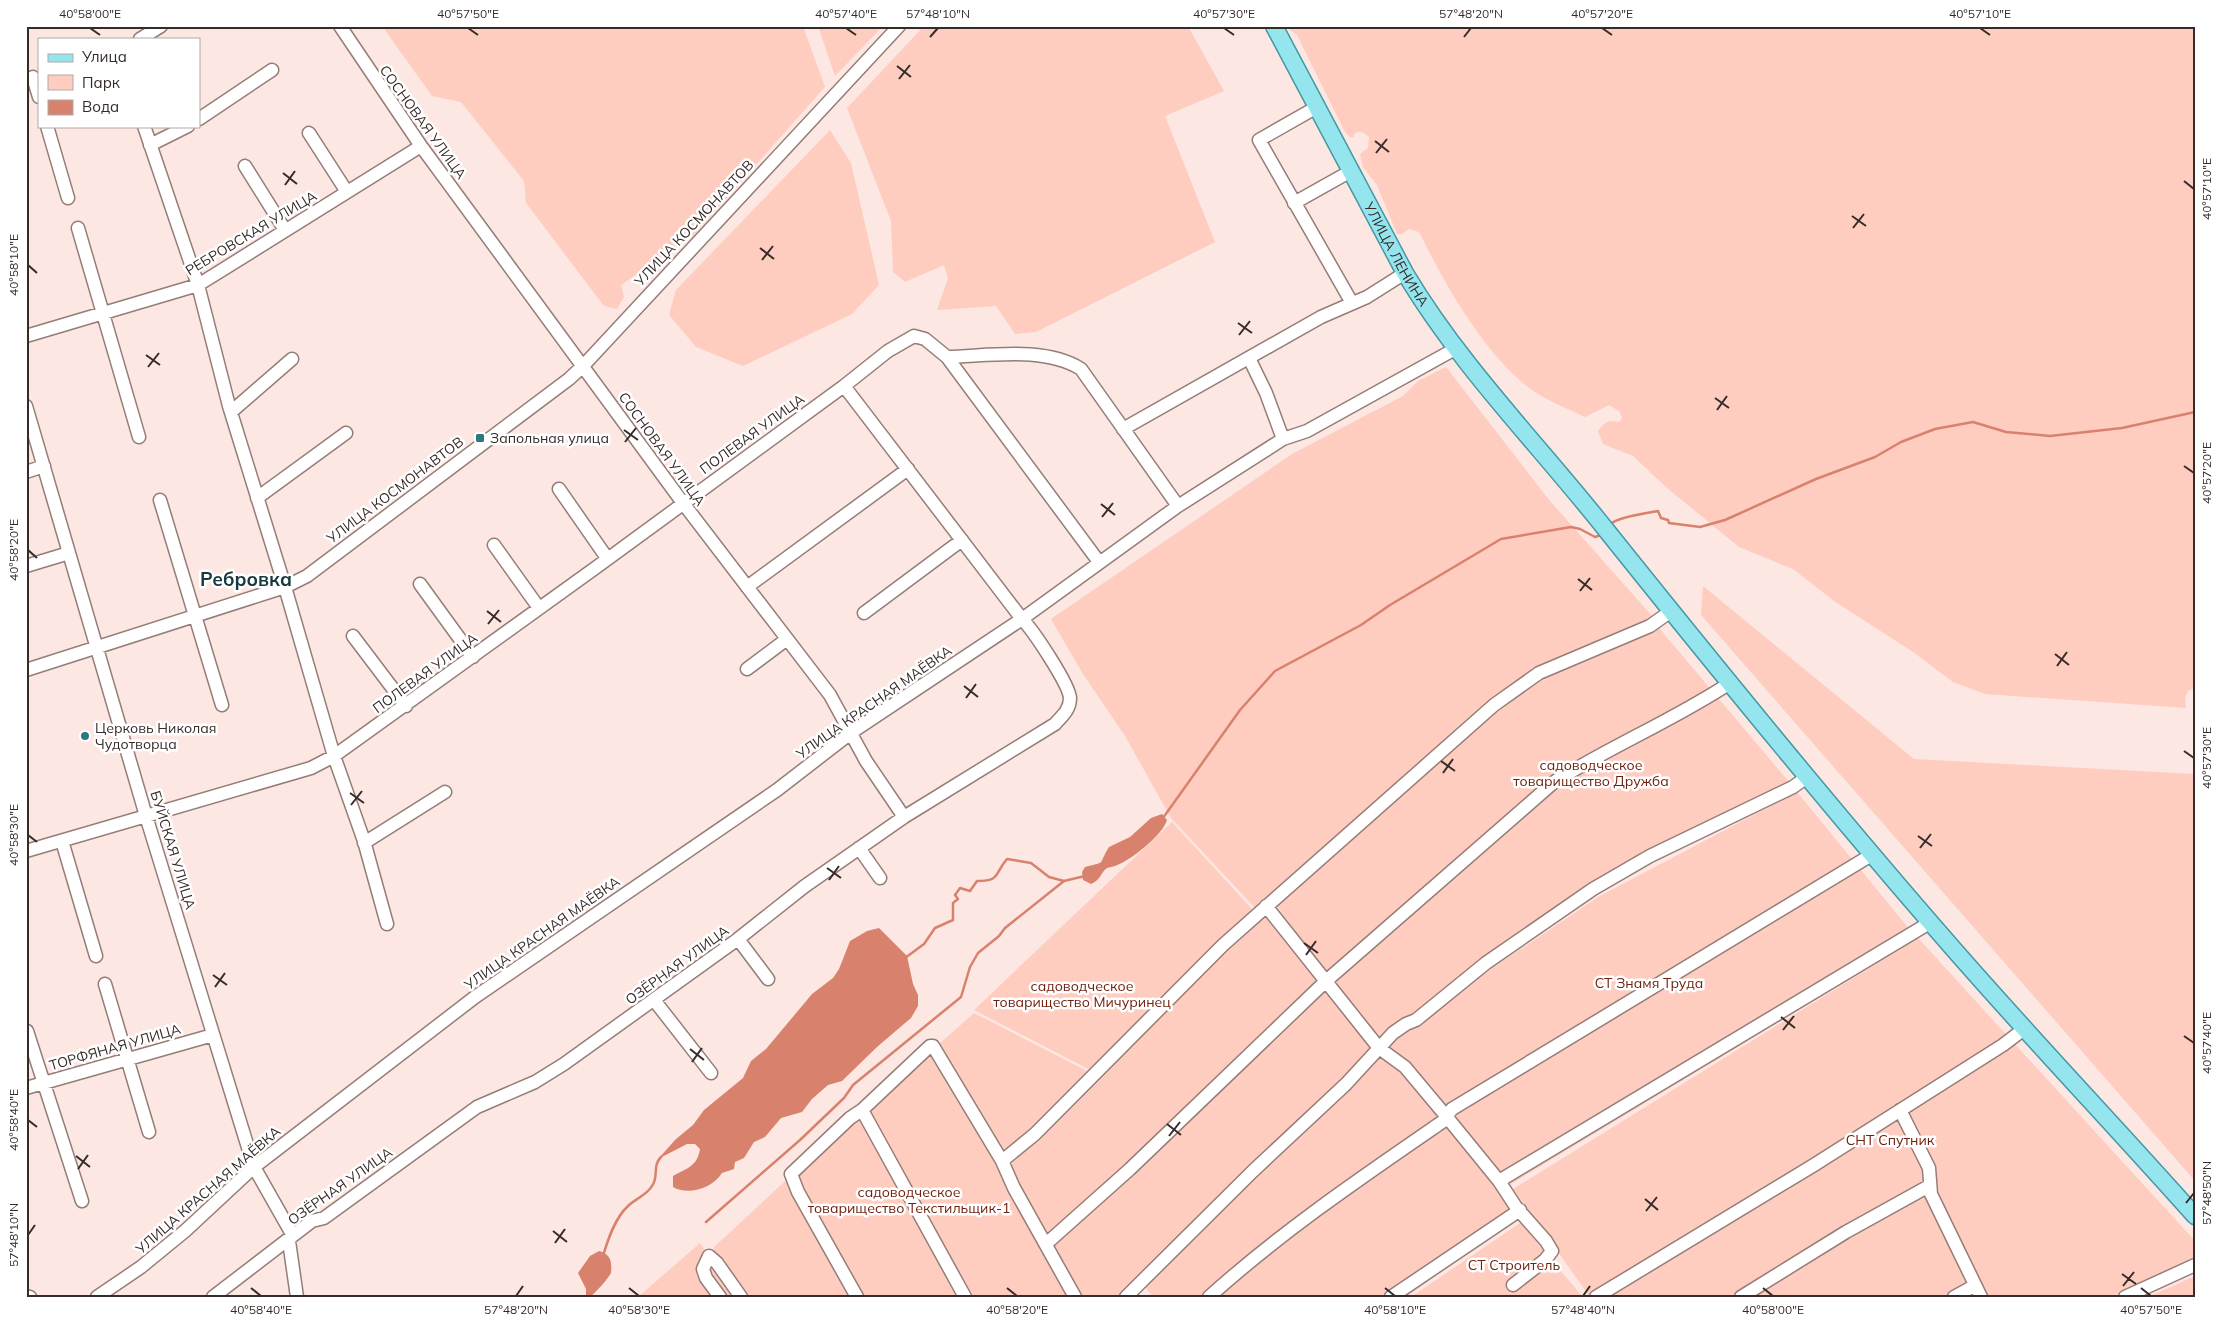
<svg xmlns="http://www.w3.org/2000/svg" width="2221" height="1323" viewBox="0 0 2221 1323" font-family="Mulish,sans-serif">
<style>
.green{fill:#ffccc0}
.water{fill:#d8826e}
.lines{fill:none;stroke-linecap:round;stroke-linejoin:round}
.stream{stroke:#d8826e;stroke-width:2.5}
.minor-casing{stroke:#957d77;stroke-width:15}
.major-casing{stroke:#4598a3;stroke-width:19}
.minor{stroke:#fff;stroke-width:12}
.major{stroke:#95e5ef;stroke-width:16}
.ticks{fill:none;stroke:#352b29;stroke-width:2}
.poi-dot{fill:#2e7780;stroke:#fff;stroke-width:2}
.labels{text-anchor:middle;stroke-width:5;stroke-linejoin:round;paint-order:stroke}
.street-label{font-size:14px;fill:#352b29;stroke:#fff}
.poi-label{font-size:14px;fill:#352b29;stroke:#fff;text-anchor:start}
.park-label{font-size:14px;fill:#6f2210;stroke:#fff}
.district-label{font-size:19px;font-weight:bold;fill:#17393d;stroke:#fff}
.neatline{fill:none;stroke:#352b29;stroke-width:2}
.ticks-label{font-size:12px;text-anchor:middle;fill:#352b29}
</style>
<rect width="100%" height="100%" fill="#fde7e2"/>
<path class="green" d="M382,26H803L825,87L693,236L621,285L624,297L617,309L604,306L526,203L524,181L461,102L432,96Z
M818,26H883L835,76Z
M924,26H1188L1224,91L1165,116L1215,242L1036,332L1015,334L996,306L937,310L948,278L944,265L905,282L893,272L891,221L847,108Z
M1285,26H2195V688L2188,691L2185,698L2186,708L1985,694L1953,682L1913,652L1834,601L1793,569L1739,547L1667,488L1633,456L1603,444L1598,431C1604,423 1608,419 1619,422L1622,418L1620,412L1609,405L1585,417C1566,408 1545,400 1528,387C1482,351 1445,284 1419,232L1409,229L1402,234H1397L1377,185L1363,167L1360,154L1368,148L1369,137C1364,133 1361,130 1355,133L1354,137H1350L1345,132L1297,35Z
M830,130L851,163L879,285L852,314L743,366L696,347L669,315L676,290Z
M1446,367L1550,501L1653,617L1535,670L1485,703L1255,908L1171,818L1125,736L1083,674L1051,619L1292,454L1403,396L1418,381Z
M1703,586L1914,759L2195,774V1181L1701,615Z
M1659,628L1790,783L1595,893L1379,1043L1275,904L1488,717L1536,680Z
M1797,792L1910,930L1741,1045L1506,1187L1380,1044L1598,897Z
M1172,822L1253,910L1119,1046L1265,911C1348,1014 1436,1113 1521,1215L1406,1297H1153L1145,1287L1131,1297H744L713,1248L935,1042L938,1045L974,1013L1091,1073L1092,1071L974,1010Z
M1918,938L2195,1241V1255L2188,1262L2111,1297H1590L1513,1189Z
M1520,1223L1582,1296L1411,1297Z
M700,1243L738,1297H638Z
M2195,1276V1297H2148Z"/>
<path class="water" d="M1162,814L1167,820C1163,835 1130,861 1115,866C1113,867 1109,867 1107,868C1101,872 1100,881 1091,884L1083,880L1082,872L1085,867C1108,861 1097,866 1109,847L1130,837L1151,818Z
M879,928L907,956L913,984L918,995V1006L911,1018L877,1047L842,1081L828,1085L812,1099L802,1112L781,1118L765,1137L754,1142L744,1158L735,1162L734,1169L722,1173C713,1188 688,1196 673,1187V1176C687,1168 697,1167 700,1149L695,1144H687L658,1159L676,1139L693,1125L704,1110L743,1078L751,1061L766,1049L812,994L833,978L839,969L850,941L867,931Z
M599,1251C611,1254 612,1262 611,1273C608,1279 596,1292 590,1297H586V1289L578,1273L590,1256Z"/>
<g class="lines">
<path class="stream" d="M1611,524C1617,517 1648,513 1658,511L1661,518L1668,520L1669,523L1700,527L1725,520L1816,479L1875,457L1901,442L1935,429L1973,422L2006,432L2050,436L2122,428L2195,412
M1163,818L1240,710L1275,671L1361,625L1390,605L1501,539L1571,527L1580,529L1595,537L1601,535
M905,958L924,944L935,928L953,920V903L958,899L955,895L960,888L970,891L977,881C1001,881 994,874 1007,859L1031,863L1049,877L1064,881L1085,876
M706,1222L800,1140L844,1098L853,1085L961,997L970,967L978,953L999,936L1005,928L1064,881
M603,1256C608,1239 615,1218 628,1206C635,1199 647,1195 652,1186C659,1177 652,1166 661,1157"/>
<g class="minor-casing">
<path id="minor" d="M340,26L421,146L683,503L830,695L866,761L904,817
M140,39L161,26
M33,77L39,97
M1317,107L1259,140L1352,303
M199,119L272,70
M47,126L68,198
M144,126L198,285L229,406L285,587L334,756L364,841L387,924
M309,133L347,192
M150,145L188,126
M245,166L285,230
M1294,203L1351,171
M78,228L139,437
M26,336L198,285L421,146
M947,357C989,356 1044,346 1081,369L1178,506
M1249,358L1266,393L1283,439
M26,406L146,816L254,1167L292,1234L289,1241L297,1297
M231,412L292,359
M1123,429L1321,317L1367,297L1405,273
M26,472L44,466
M559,489L607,558
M257,498L346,433
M160,500L222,705
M494,545L539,608
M26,566L69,553
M420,584L473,657
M747,587L908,469
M864,613L962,540
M353,636L406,706
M747,669L787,639
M26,670L285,587L307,576L569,379L583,366L899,26
M62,841L96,956
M364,843L445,792
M859,848L880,878
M26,851L311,768L334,756L598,566L844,386L888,351L914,336L925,339L947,357L1099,562
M1266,906L1379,1048L1405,1067L1446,1116L1499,1181L1516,1207L1546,1241L1552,1251L1545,1260L1513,1285
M738,939L768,979
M105,984L149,1132
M654,1000L711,1073
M27,1031L82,1201
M26,1088L213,1035
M862,1110L965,1297
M1900,1110L1929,1168L1931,1194L1981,1297
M1002,1161L1035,1134L1223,945L1494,705L1539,673L1650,626L1671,611
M1499,1181L1931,922
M1047,1243L1130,1169L1326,981L1554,782C1611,746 1674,720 1730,683
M26,1296L30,1297
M97,1297L141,1267L185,1231L254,1167L475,997L777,790L852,732L1022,619L1178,506L1283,439L1307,431L1455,349
M213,1297L312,1221L324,1218L477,1107L535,1082L564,1064L738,939L805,886L904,817L1055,724C1062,716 1070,710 1070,698C1069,684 1033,630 1022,619L844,386
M720,1297L706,1278L703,1269L709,1256L717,1263L741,1297
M857,1297L798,1192L791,1174L850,1118L862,1110L930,1046H933L1002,1161L1014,1188L1075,1297
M1126,1297L1253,1171L1346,1084L1393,1033L1406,1024L1416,1020L1486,963L1593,889L1650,856L1793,787L1807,777
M1209,1297C1281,1232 1362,1177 1442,1122L1452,1109L1873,854
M1391,1297L1520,1210
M1596,1297L1814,1165L2003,1045L2024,1029
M1741,1297L1846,1232L1929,1186
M1954,1297L1974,1286
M2125,1297L2195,1265"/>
</g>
<g class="major-casing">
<g id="major">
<path id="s1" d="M1274,26L1405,273C1461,367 1539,445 1607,531C1719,671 1832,810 1950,945C2030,1037 2114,1125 2195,1216"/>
</g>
</g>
<use href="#minor" class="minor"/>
<use href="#major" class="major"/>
</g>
<path class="ticks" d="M90,28L100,35M468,28L478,35M846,28L856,35M1224,28L1234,35M1602,28L1612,35M1980,28L1990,35M930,37L938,28M1464,37L1471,28M897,66L911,77M899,79L910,65M1375,141L1389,152M1376,153L1387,139M283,173L297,184M2184,181L2194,189M285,185L295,171M1852,216L1866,226M1853,228L1864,214M760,248L774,259M762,260L773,246M28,265L37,273M1238,323L1252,333M1239,335L1250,321M146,355L160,365M148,367L159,353M1715,398L1729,408M1717,410L1727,396M624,430L638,440M625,442L636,428M2184,466L2194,473M1101,504L1115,515M1102,517L1113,503M28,550L37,558M1578,579L1592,590M1580,591L1590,578M487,611L501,622M488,624L499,610M2055,654L2069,665M2057,666L2067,652M964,686L978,697M966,698L976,684M2184,751L2194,758M1441,761L1455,771M1443,773L1453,759M350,793L364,803M351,805L362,791M28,835L37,842M1918,836L1932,846M1920,848L1931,834M827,868L841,878M829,880L839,866M1304,943L1318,953M1306,955L1316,941M213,975L227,985M215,987L225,973M1781,1017L1795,1028M1783,1030L1794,1016M2184,1036L2194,1043M690,1049L704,1060M692,1062L702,1048M28,1120L37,1127M1167,1124L1181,1135M1169,1136L1180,1122M76,1156L90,1167M78,1169L88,1155M1645,1199L1658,1210M2186,1203L2194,1193M1646,1211L1657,1197M553,1231L567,1242M28,1235L35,1225M555,1243L565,1229M2122,1274L2136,1284M2123,1286L2134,1272M251,1288L261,1296M629,1288L639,1296M1007,1288L1017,1296M1385,1288L1395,1296M1763,1288L1773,1296M2141,1288L2151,1296M516,1296L523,1286M1583,1296L1590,1286"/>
<g class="poi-dot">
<rect x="475" y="433" width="10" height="10" rx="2.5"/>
<circle cx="85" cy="736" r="5"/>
</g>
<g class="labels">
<g class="street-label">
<text transform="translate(423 122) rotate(54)" y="5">СОСНОВАЯ УЛИЦА</text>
<text transform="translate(694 223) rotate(-47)" y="5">УЛИЦА КОСМОНАВТОВ</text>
<text transform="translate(251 233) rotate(-31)" y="5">РЕБРОВСКАЯ УЛИЦА</text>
<text dy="5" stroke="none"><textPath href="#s1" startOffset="259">УЛИЦА ЛЕНИНА</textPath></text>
<text transform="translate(752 434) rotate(-36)" y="5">ПОЛЕВАЯ УЛИЦА</text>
<text transform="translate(662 449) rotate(54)" y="5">СОСНОВАЯ УЛИЦА</text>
<text transform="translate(395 490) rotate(-37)" y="5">УЛИЦА КОСМОНАВТОВ</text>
<text transform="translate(425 673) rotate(-36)" y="5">ПОЛЕВАЯ УЛИЦА</text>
<text transform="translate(874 702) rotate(-35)" y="5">УЛИЦА КРАСНАЯ МАЁВКА</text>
<text transform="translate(173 850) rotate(73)" y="5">БУЙСКАЯ УЛИЦА</text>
<text transform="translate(542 933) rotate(-35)" y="5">УЛИЦА КРАСНАЯ МАЁВКА</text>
<text transform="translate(677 965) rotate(-36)" y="5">ОЗЁРНАЯ УЛИЦА</text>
<text transform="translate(115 1047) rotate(-16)" y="5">ТОРФЯНАЯ УЛИЦА</text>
<text transform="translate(340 1186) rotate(-35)" y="5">ОЗЁРНАЯ УЛИЦА</text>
<text transform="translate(208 1190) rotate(-41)" y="5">УЛИЦА КРАСНАЯ МАЁВКА</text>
</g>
<g class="poi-label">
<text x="490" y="443">Запольная улица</text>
<text x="95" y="733">Церковь Николая<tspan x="95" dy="16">Чудотворца</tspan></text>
</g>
<g class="park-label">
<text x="1591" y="770">садоводческое<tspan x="1591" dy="16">товарищество Дружба</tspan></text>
<text x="1649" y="988">СТ Знамя Труда</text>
<text x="1082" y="991">садоводческое<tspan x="1082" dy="16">товарищество Мичуринец</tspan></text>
<text x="1890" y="1145">СНТ Спутник</text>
<text x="909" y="1197">садоводческое<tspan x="909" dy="16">товарищество Текстильщик-1</tspan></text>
<text x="1514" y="1270">СТ Строитель</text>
</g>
<g class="district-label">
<text x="246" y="586">Ребровка</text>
</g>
</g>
<rect width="2221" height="1323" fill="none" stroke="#ffffff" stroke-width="55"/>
<rect x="38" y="38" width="162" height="90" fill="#ffffff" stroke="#aeaaa9"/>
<rect x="48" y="54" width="25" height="8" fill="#95e5ef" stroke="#aeaaa9"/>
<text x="82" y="62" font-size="15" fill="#352b29">Улица</text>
<rect x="48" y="75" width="25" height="15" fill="#ffccc0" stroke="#aeaaa9"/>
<text x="82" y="88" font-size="15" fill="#352b29">Парк</text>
<rect x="48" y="100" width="25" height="15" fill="#d8826e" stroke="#aeaaa9"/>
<text x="82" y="112" font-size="15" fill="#352b29">Вода</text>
<rect x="28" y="28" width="2166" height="1268" class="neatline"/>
<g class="ticks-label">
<text x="90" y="18">40°58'00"E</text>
<text x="468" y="18">40°57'50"E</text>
<text x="846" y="18">40°57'40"E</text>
<text x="938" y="18">57°48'10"N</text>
<text x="1224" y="18">40°57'30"E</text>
<text x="1471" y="18">57°48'20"N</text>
<text x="1602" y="18">40°57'20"E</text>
<text x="1980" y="18">40°57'10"E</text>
<text transform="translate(2207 189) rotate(-90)" y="4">40°57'10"E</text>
<text transform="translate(14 265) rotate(-90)" y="4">40°58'10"E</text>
<text transform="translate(2207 473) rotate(-90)" y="4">40°57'20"E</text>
<text transform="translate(14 550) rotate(-90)" y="4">40°58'20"E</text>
<text transform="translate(2207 758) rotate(-90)" y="4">40°57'30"E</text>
<text transform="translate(14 835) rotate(-90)" y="4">40°58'30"E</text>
<text transform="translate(2207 1043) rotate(-90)" y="4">40°57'40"E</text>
<text transform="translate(14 1120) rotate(-90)" y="4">40°58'40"E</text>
<text transform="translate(2207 1193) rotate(-90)" y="4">57°48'50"N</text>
<text transform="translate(14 1235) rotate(-90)" y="4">57°48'10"N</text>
<text x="261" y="1314">40°58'40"E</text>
<text x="516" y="1314">57°48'20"N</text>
<text x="639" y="1314">40°58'30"E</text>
<text x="1017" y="1314">40°58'20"E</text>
<text x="1395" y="1314">40°58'10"E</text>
<text x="1583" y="1314">57°48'40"N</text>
<text x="1773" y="1314">40°58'00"E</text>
<text x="2151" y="1314">40°57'50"E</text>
</g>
</svg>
